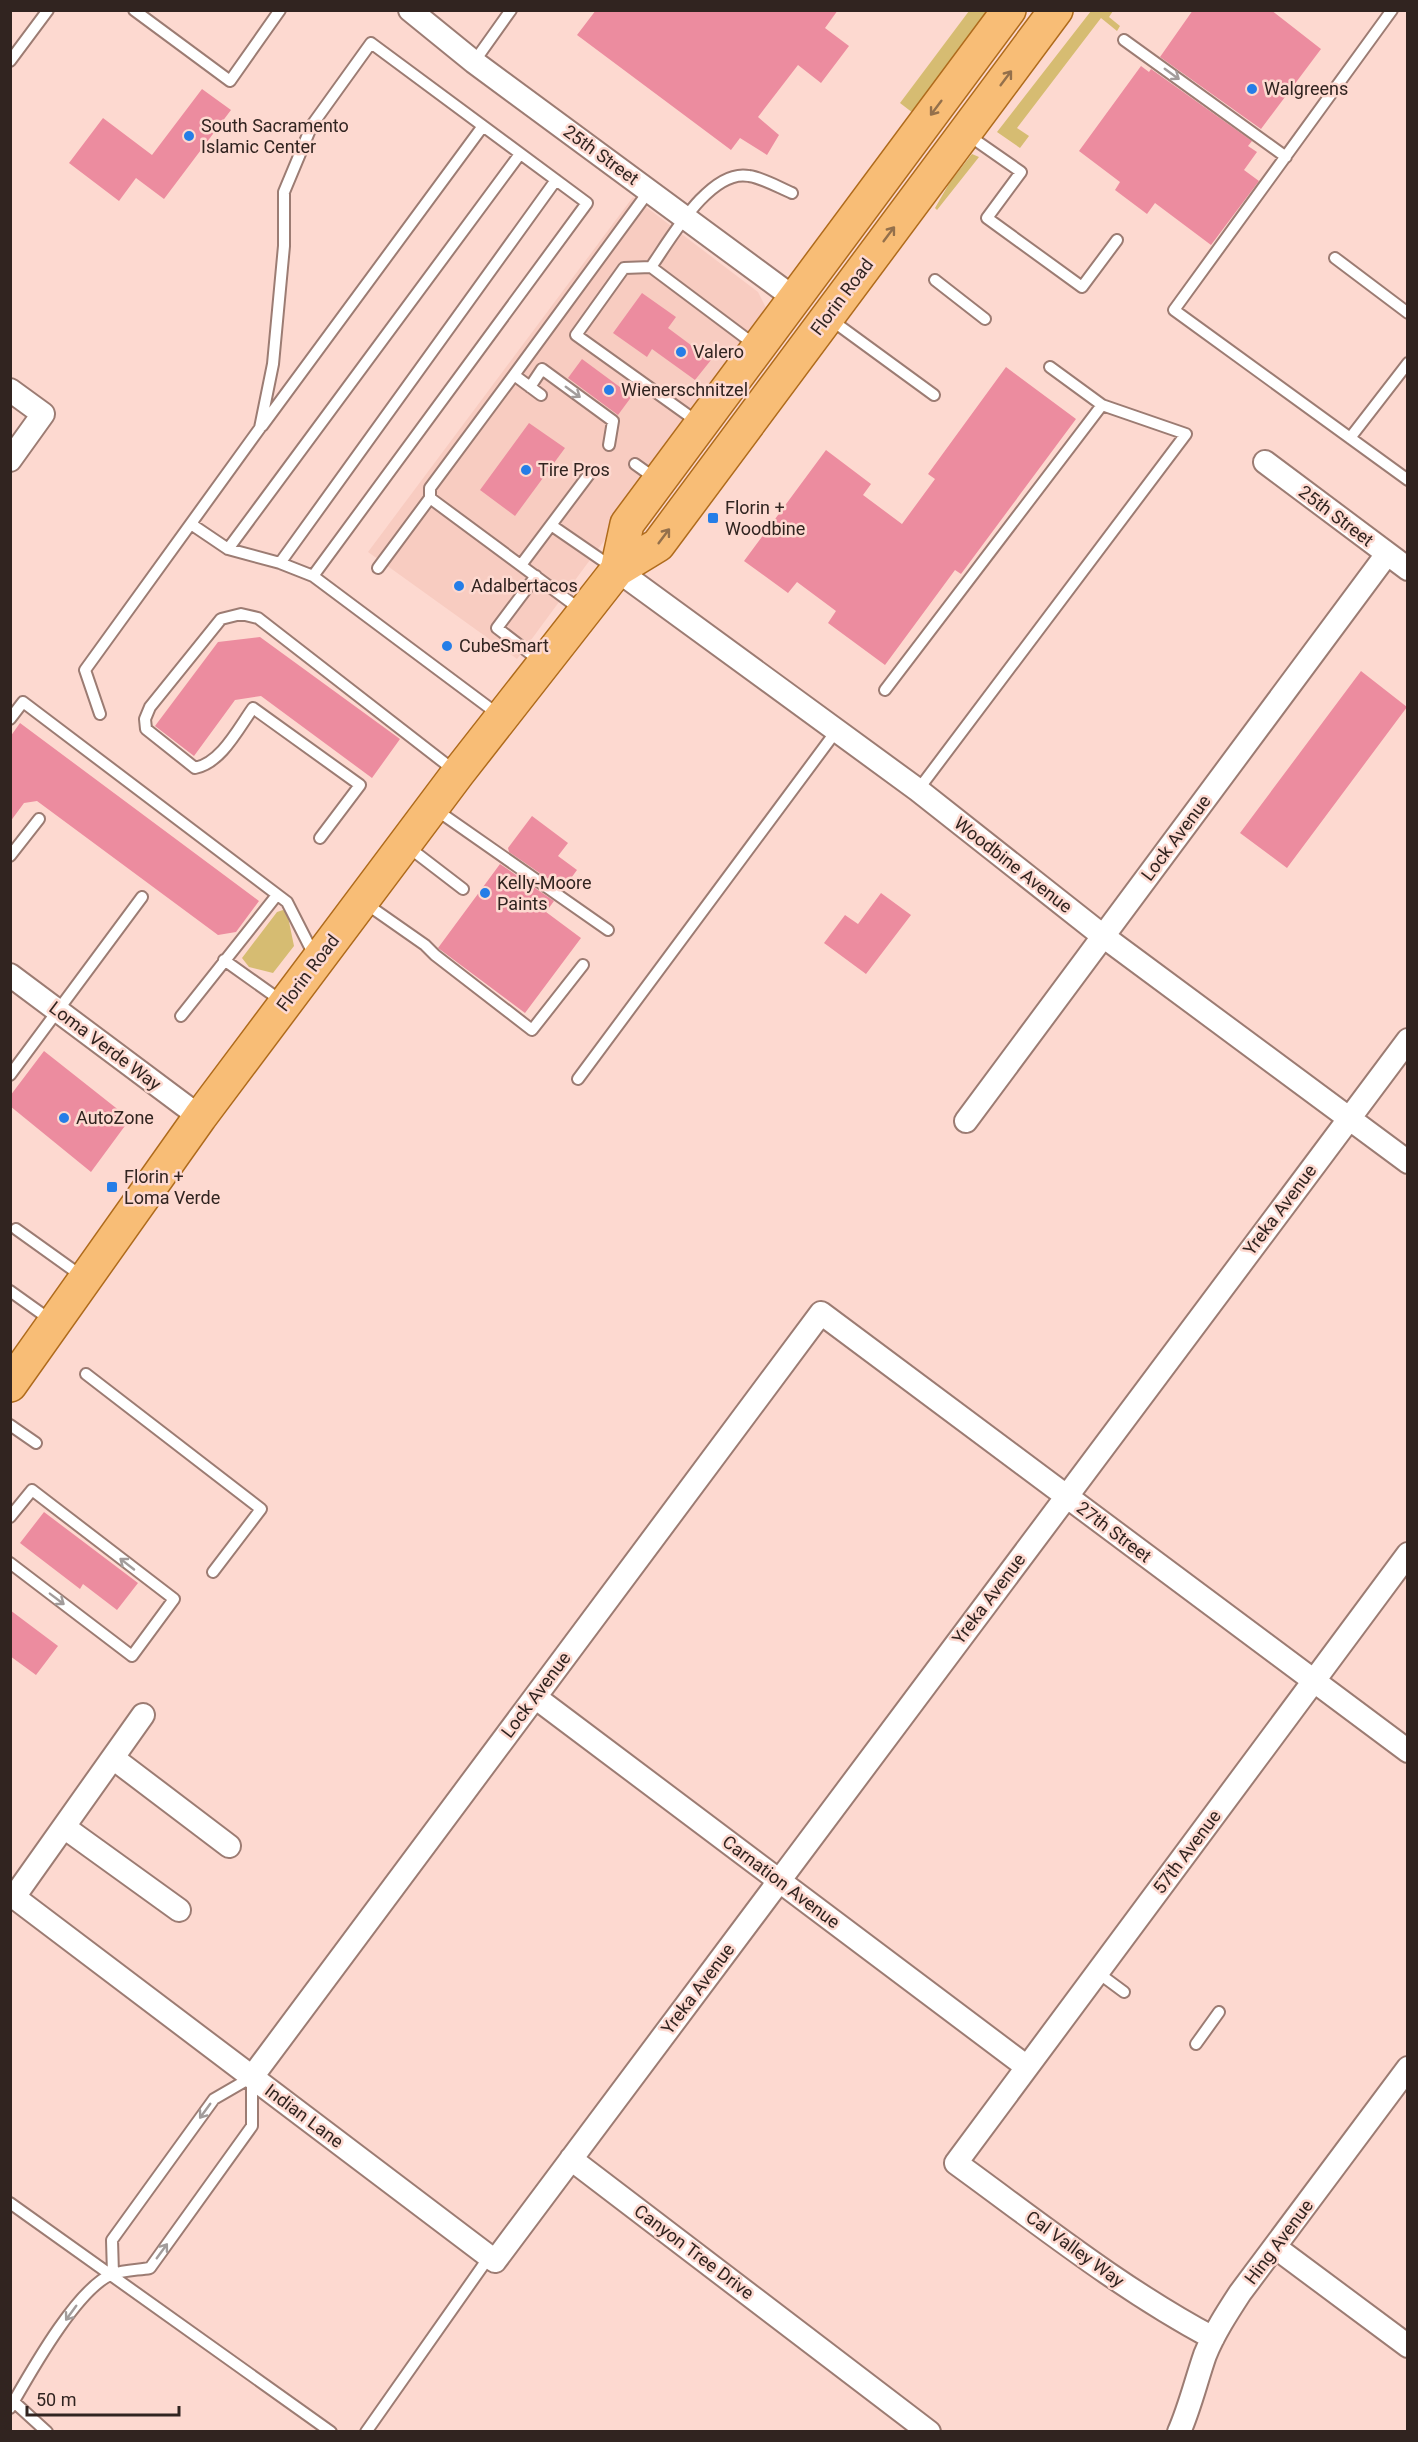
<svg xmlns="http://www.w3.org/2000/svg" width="1418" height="2442" viewBox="0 0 1418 2442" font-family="Roboto,sans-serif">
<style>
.built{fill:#f8ccc1}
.green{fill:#d6bc72}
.building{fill:#ec8c9f}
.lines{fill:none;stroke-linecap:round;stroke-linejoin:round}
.service-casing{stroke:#9c7c73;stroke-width:14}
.minor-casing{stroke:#9c7c73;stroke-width:26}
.primary-casing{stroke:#af6b1c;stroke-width:36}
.service{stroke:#fff;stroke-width:10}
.minor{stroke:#fff;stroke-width:22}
.primary{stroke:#f8bd76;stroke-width:33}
.oneway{stroke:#a29c9b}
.oneway2{stroke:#94704b}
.poi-dot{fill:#257de7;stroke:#fdd9d0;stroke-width:2}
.labels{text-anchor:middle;stroke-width:5;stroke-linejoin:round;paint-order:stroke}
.poi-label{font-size:18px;fill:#312420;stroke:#fdd9d0;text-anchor:start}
.street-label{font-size:18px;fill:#312420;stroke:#fdd9d0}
</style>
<rect width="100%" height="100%" fill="#fdd9d0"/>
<path class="built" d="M633,197L758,292L766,308L763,325L517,659L368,552Z"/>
<path class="green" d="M969,11H989L913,113L900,103Z
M1091,11H1113L1109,17L1120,26L1117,31L1101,18L1017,128L1029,136L1020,148L997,132Z
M972,154L979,157L937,210L935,208L950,182Z
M283,910L287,912L294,946L273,973L249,967L242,958L277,912Z"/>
<path class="building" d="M596,10H838L825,28L849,46L821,83L798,65L758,117L779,135L767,155L740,138L731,150L577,35Z
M1193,10H1271L1321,49L1261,129L1160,57Z
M1141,66L1149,72L1151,69L1252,141L1248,146L1257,152L1244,170L1259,181L1211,245L1155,203L1147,214L1115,190L1120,182L1079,151Z
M202,89L231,110L164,199L136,178L119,201L69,163L103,118L152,155Z
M642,293L676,317L668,328L711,360L695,380L652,349L647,357L613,333Z
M582,359L632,396L618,415L568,378Z
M1006,367L1076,419L961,574L955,570L885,665L828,623L836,611L797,582L788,593L744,561L826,450L871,484L863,495L902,524L935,479L928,474Z
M529,423L565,448L515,516L480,490Z
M260,637L400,739L372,778L261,696L235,700L194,756L155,726L218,642Z
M1361,671L1407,707L1287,868L1240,833Z
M20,723L259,901L236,932L218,935L37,801L24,803L10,822V737Z
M532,816L568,843L558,856L577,870L563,889L509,852L508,848Z
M500,864L554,901L546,912L581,938L525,1013L438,948Z
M881,893L911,915L866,974L824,943L845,915L858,924Z
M44,1051L130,1119L91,1172L10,1106V1096Z
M44,1512L138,1583L117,1610L83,1584L80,1589L20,1543Z
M10,1610L58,1646L36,1675L10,1656Z"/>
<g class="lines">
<g class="service-casing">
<path id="service" d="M134,10L230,81L280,10
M1392,10L1174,310L1408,480
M1124,40L1286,157
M10,61L48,10
M474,62L511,10
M968,135L1021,172L987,218L1082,287L1117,240
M1335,258L1408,313
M651,267L624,268L576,335L699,423
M935,280L985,319
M830,319L934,395
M755,345L651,267C670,240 710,168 749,176C763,178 778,187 792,193
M530,387L542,369L613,421L609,445
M541,395L514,375L649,191
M262,426L483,126
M1350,438L1408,363
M635,464L656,479
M430,498L581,610
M191,524L228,549L280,563L313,576L499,715
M551,525L612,567
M228,549L520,154
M280,563L556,180
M521,565L590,473
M378,568L430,498V488L514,375
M536,576L497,628L540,661
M885,690L1102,405
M100,714L85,670L260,428L273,364L284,246V192L312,125L371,43L587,203L313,576
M10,719L23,702L287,902L314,955
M918,790L1186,434L1102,405L1050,367
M435,809L608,930
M320,838L360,785L253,708C238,729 221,763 195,768L146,729L145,719L150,707L221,619L241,614L258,618L455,771
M407,846L463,889
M10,856L39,819
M365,903L425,945L435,955L532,1030L583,965
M224,960L283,1002
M181,1016L277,895
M10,1075L142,897
M578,1079L837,730
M16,1229L83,1277
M10,1291L52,1321
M86,1374L261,1509L213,1572
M10,1425L36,1443
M10,1517L32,1490L174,1599L132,1656L10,1563
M1097,1972L1124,1992
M1196,2044L1219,2012
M10,2203L331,2432
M113,2274L112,2240L214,2099L252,2077
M14,2402L47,2432
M10,2408C29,2375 78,2286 113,2274C124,2270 139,2270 150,2268L252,2126V2078
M366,2432L489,2257"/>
</g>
<g class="minor-casing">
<path id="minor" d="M410,10L474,62L794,298
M10,390L43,414L10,460
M1265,462L1408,569
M617,570L918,790L1103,936L1408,1162
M10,975L200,1117
M966,1121L1387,554
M535,1697L1027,2067
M113,1758L229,1846
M64,1827L179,1910
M10,1894L495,2261L1408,1040
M14,1897L143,1715
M252,2077L821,1313L1408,1751
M571,2159L929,2432
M1275,2247L1408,2346
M1213,2338C1121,2289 1040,2224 956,2163L1408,1554
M1179,2432C1190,2407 1196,2381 1205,2355C1214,2333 1227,2313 1240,2293L1408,2068"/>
</g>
<g class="primary-casing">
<path id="primary" d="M617,570L627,524L1009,10
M10,1385L200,1117L458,773L617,570L658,545L1056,10"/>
</g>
<use href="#service" class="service"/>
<use href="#minor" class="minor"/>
<use href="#primary" class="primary"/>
</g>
<defs><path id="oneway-shaft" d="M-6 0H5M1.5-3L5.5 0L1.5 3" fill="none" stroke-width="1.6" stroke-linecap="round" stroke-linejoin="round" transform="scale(1.5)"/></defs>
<g class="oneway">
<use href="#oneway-shaft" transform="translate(1172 74) rotate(36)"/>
<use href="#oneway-shaft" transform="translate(573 392) rotate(36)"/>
<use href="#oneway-shaft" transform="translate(127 1564) rotate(-142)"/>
<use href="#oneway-shaft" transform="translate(57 1599) rotate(37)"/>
<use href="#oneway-shaft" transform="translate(205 2111) rotate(126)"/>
<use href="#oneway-shaft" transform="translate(162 2251) rotate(-54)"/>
<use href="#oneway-shaft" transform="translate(71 2313) rotate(126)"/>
</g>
<g class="oneway2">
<use href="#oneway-shaft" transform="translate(1006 78) rotate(-53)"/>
<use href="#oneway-shaft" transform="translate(936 108) rotate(127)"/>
<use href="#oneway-shaft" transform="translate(889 234) rotate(-53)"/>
<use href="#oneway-shaft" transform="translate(664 536) rotate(-53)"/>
</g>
<g class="poi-dot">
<circle cx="1252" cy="89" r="6"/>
<circle cx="189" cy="136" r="6"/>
<circle cx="681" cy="352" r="6"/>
<circle cx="609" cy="390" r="6"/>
<circle cx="526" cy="470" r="6"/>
<rect x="707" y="512" width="12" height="12" rx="3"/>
<circle cx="459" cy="586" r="6"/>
<circle cx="447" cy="646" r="6"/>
<circle cx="485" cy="893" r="6"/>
<circle cx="64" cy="1118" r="6"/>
<rect x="106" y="1181" width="12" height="12" rx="3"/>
</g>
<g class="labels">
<g class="poi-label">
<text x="1264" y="95">Walgreens</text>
<text x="201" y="132">South Sacramento<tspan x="201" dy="21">Islamic Center</tspan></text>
<text x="693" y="358">Valero</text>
<text x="621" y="396">Wienerschnitzel</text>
<text x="538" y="476">Tire Pros</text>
<text x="725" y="514">Florin +<tspan x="725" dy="21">Woodbine</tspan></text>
<text x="471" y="592">Adalbertacos</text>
<text x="459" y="652">CubeSmart</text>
<text x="497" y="889">Kelly-Moore<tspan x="497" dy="21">Paints</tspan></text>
<text x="76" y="1124">AutoZone</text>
<text x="124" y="1183">Florin +<tspan x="124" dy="21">Loma Verde</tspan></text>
</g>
<g class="street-label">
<text transform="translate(601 155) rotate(36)" y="6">25th Street</text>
<text transform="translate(842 297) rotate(-53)" y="6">Florin Road</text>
<text transform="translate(1336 516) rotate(37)" y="6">25th Street</text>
<text transform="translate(1176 838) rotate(-53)" y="6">Lock Avenue</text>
<text transform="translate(1013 865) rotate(38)" y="6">Woodbine Avenue</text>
<text transform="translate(308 973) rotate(-53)" y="6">Florin Road</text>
<text transform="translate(105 1046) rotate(37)" y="6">Loma Verde Way</text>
<text transform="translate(1280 1210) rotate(-53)" y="6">Yreka Avenue</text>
<text transform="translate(1114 1532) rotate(37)" y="6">27th Street</text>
<text transform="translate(989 1599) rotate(-53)" y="6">Yreka Avenue</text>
<text transform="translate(536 1695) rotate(-53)" y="6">Lock Avenue</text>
<text transform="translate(1187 1852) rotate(-53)" y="6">57th Avenue</text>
<text transform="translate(781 1882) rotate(37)" y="6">Carnation Avenue</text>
<text transform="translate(698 1989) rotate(-53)" y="6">Yreka Avenue</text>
<text transform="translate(304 2116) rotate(37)" y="6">Indian Lane</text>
<text transform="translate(1279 2242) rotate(-53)" y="6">Hing Avenue</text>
<text transform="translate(1075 2249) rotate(36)" y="6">Cal Valley Way</text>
<text transform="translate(694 2252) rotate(37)" y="6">Canyon Tree Drive</text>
</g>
</g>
<rect width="1418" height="2442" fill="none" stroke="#312420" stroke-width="24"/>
<path d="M27 2406v9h152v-9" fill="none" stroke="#312420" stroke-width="3"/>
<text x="36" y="2406" font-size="18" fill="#312420" stroke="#fdd9d0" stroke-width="4.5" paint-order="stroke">50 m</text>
</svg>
